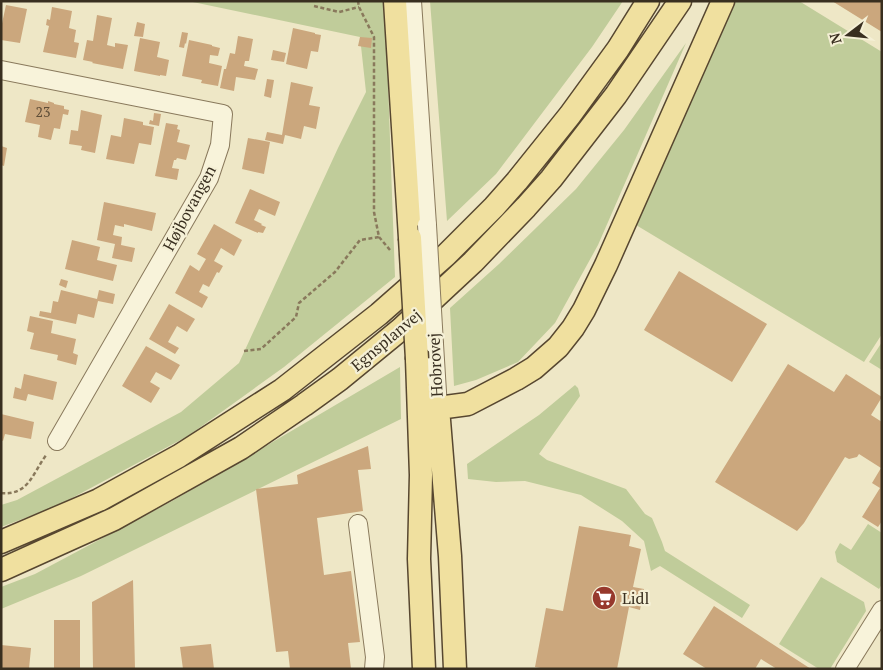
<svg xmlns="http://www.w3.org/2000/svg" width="883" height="670" viewBox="0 0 883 670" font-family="'PT Serif',serif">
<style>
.green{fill:#c0cc9a}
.building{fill:#cba77d}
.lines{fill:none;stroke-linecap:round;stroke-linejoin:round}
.minor-casing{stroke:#89795c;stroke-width:20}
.major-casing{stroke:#574730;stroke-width:25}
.path{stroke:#89795c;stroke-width:2.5;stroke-dasharray:4 2.5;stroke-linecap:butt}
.minor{stroke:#f8f3da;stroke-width:18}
.major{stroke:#f0e09f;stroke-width:22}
.minor-bridge-casing{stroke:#89795c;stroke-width:20;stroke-linecap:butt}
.major-bridge-casing{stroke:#574730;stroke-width:25;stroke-linecap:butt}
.minor-bridge{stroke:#f8f3da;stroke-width:18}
.major-bridge{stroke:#f0e09f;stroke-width:22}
.labels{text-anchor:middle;stroke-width:4.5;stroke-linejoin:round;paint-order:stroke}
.number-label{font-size:14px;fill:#5e4d37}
.street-label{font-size:16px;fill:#392f20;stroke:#f5f0d6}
.poi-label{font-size:16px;fill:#392f20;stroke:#f5f0d6;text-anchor:start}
</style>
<rect width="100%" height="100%" fill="#eee7c6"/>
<path class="green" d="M188,1H385L395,277L284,367L188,436L57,506L1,527V505L17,500L181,412L239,363L338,148L366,92L360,37Z
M430,1H623L592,47L496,174L447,221Z
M735,1H799L882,52V334L864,362L636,225Z
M686,43L598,245L555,323L518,362L476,380L454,386L450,308L499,264L576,189L624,130Z
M882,342V370L869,362Z
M400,367L401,419L81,576L1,609V587L35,574L174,500Z
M575,385L578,388L580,396L539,454L547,460L626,489L645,514L652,518L662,542L665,551L750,605L742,618L660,566L651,571L644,541L622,521L581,495L525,481L496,482L468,479L467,464L539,415Z
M868,524L882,533V584L879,589L837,562L835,552L840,543L851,550Z
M821,577L864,602L866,611L830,669H819L779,644Z"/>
<path class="building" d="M832,1H882V32Z
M6,5L27,9L20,43L1,40V28Z
M52,7L72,11L69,28L76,30L74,42L79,43L76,58L43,52L49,26L46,25L47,19L50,20Z
M97,15L112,18L107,45L115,47V43L128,45L123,69L92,63L93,62L83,60L87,40L93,41Z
M137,22L145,24L143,37L134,36Z
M293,28L315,33V34L321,35L318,52L311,51L307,69L286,64Z
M182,32L188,33L186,44L185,43L184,48L179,47Z
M238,36L253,39L249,61H245L244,66L258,69L255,80L236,77L234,91L220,88L224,69H226L230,53L235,54Z
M360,37L372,38L371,48L358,46Z
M140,38L160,42L157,57L169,60L166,76L160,75V76L134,71Z
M189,40L212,45V46L220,48L218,56L210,55L209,63L222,66L218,86L201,83L202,80L182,76Z
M273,50L286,53L284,62L271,60Z
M267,79L274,80L271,98L264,96Z
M291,82L313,87L309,105L320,107L316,129L304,126L301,139L285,135L283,144L265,140L267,132L282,135Z
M30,99L48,103V101L54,103V104L64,106V109L69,110L68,115L63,114L60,129L54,128L51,140L38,137L40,125L25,122Z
M81,110L102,115L95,153L81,150L82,146L69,144L71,130L78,131Z
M154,113L161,114L159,126L149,124L150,120L153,121Z
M124,118L143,122V125L154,127L151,145L139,143L134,164L106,159L111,135L121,137Z
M166,123L178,125L177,129L180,130L177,142L190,145L186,160L177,158L176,160H174L172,168L179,169L177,180L155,176Z
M248,138L270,142L264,174L242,169Z
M1,146L7,148L4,166L1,165Z
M250,189L280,202L275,216L259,209L254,220L262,224L261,225L266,227L263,233L258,232V233L235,223Z
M104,202L156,213L152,231L124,224V227L115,225L113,235L122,237L121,245L135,248L132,262L112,258L115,244L97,240Z
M214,224L242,240L234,256L221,248L214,261L223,266L219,273L217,272L209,287L203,284L199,292L208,297L202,308L175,293L190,265L199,271L206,259L197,254Z
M72,240L100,247L97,260L117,265L113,281L65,269Z
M679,271L767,324L732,382L644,330Z
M61,279L68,281L66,288L59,285Z
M61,290L97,299L99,290L115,294L113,304L98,301L94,318L78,314L76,324L39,316L40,311L51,313L53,301L58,302Z
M169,304L195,319L187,332L177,326L168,342L179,348L175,354L149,339Z
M30,316L53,321L51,333L76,339L73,353L78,355L76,365L57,360L58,355L30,349L34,333L27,331Z
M146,346L180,365L171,380L156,372L150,382L160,388L151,403L122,386Z
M788,364L834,392L846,374L882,397L871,415L882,422V521L878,527L862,517L880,488L872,483L881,468L859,454L857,457L849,459L845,457L804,523L797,531L715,482Z
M24,374L57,382L53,400L28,394L26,401L13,398L15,387L21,389Z
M1,414L34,422L31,439L5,434L3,441L1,440Z
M368,446L371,469L358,470L363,511L317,518L324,575L351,571L360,642L348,643L351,669H290L288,651L276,652L256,489L298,484L297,475Z
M579,526L631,535L629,546L641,549L633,587L644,589L640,610L629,607L617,669H546L535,667L546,608L563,611Z
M133,580L135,669H93L92,602Z
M714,606L811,669H777L761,659L755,669H707L683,654Z
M54,620H80V669H54Z
M211,644L214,669H183L180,647Z
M1,645L31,648L29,669H1Z"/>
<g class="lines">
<g class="minor-casing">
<path id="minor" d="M412,1L427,225
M1,70L223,114L220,145L209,178L57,441
M434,344L438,408
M358,524L375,657L374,669
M845,669L882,610"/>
</g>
<g class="major-casing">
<path id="major" d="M395,1L410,238
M417,359L421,475L419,559L424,669
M419,389L430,405L438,408L468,404L516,379L534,368L558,347L573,328L584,310L606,265L723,1
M438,408L450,556L455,669
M1,542L99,500L179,456L282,390L379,314L446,255L494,207L517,181L570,115L618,49L648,1
M1,570L114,519L241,448L304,405L340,379L401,329L473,262L526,207L551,179L616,95L680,1"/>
</g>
<path class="path" d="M314,6L339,12L359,7
M379,237L390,250H391
M244,351L261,349L296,317L299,303L335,272L360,240L379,237L374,212V37L359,7L358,1
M1,493C29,496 33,472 47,454"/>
<use href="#minor" class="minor"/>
<use href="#major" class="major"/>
<g class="minor-bridge-casing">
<path id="minor-bridge" d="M427,225L434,344"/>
</g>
<g class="major-bridge-casing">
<path id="major-bridge" d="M410,238L417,359"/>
</g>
<use href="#minor-bridge" class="minor-bridge"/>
<use href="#major-bridge" class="major-bridge"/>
</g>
<defs>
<g id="supermarket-disc" transform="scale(1.25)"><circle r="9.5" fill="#97392d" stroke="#f5f0d6"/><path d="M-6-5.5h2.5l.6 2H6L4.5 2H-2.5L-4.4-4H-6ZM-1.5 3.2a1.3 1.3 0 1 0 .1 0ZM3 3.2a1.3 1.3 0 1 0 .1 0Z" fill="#fff"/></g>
</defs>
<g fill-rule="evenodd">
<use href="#supermarket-disc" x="604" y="598"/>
</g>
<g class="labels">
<g class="number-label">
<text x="43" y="117">23</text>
</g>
<g class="street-label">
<text transform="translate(189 208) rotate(-62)" y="6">Højbovangen</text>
<text transform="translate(386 340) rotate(-40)" y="6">Egnsplanvej</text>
<text transform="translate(435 365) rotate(-93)" y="6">Hobrovej</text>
</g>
<g class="poi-label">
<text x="622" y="604">Lidl</text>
</g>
</g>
<rect width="883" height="670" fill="none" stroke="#392f20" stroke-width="5"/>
<g transform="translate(848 35) rotate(254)" stroke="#f5f0d6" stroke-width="4" paint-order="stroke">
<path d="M0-4L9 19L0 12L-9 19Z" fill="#392f20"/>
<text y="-8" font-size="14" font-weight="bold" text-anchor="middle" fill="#392f20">N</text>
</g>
</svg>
